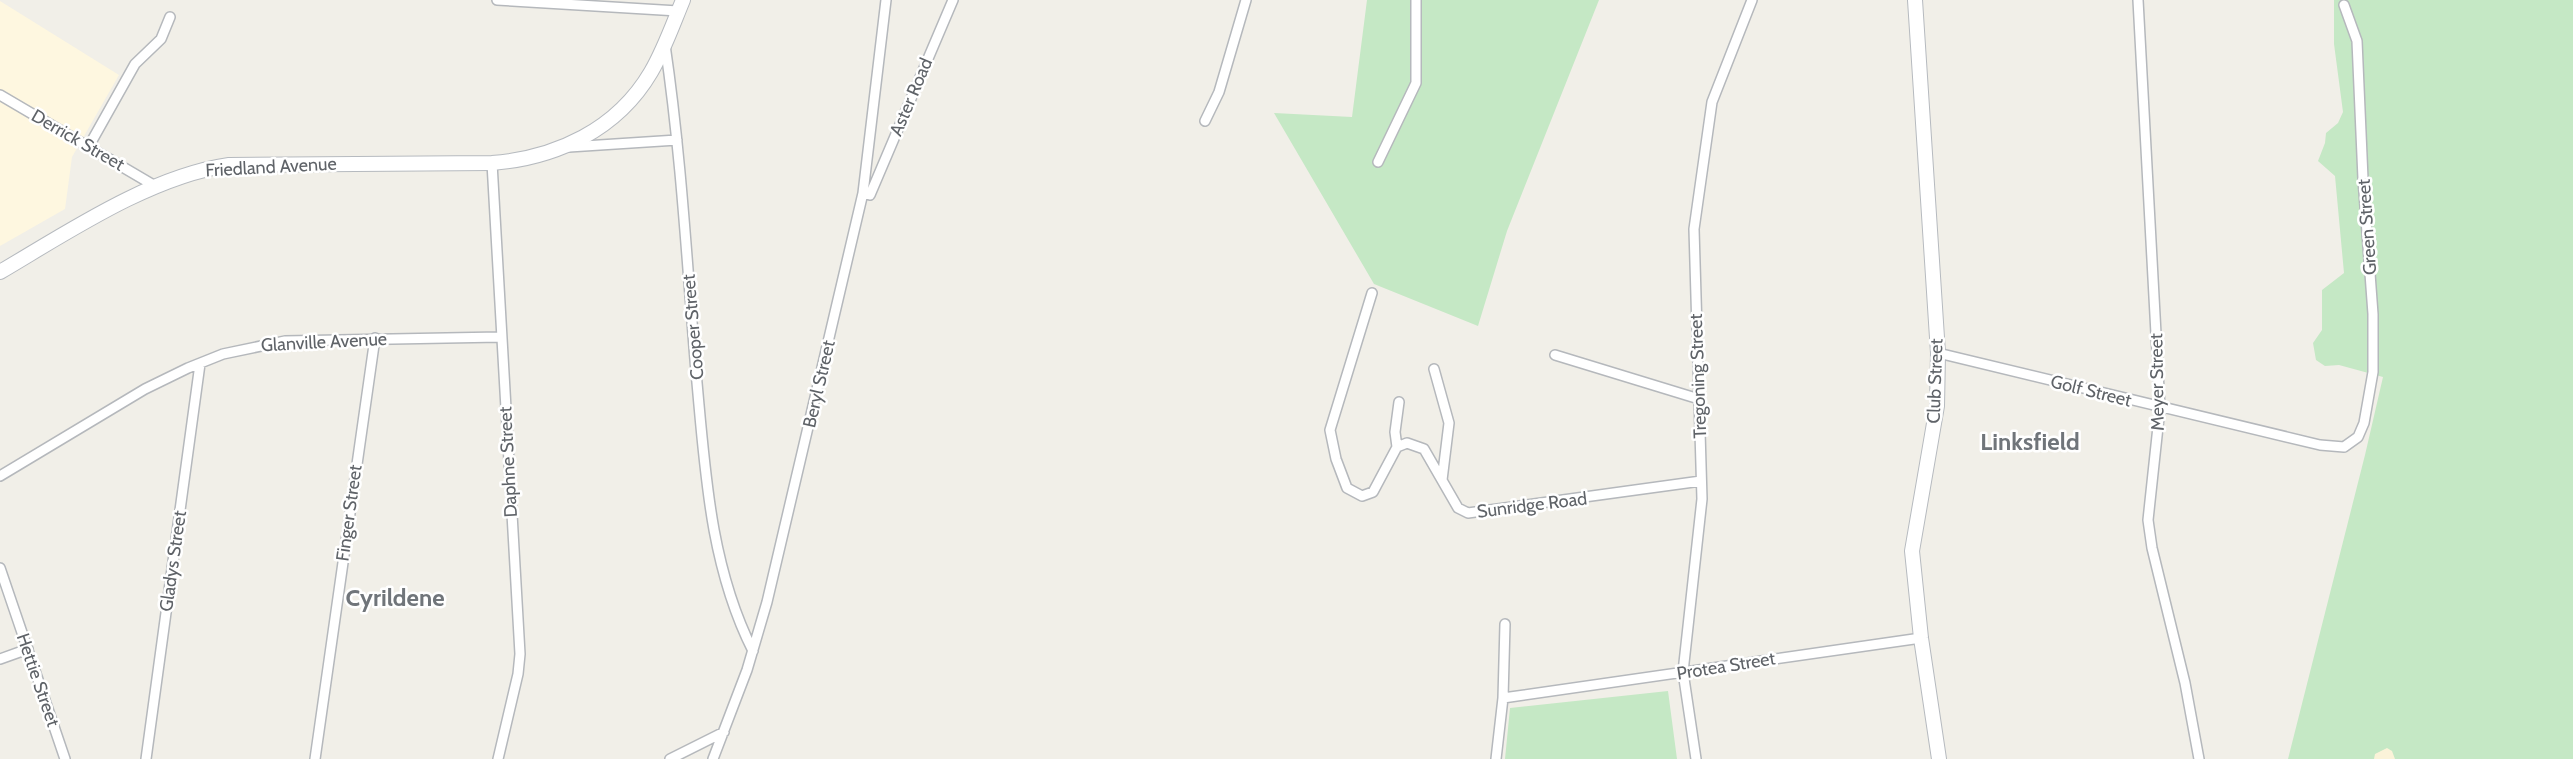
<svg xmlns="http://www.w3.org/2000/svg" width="2573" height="759" viewBox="0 0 2573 759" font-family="Cabin,sans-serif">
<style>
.commercial{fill:#fef7e0}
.green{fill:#c5e8c5}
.sand{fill:#fbf3d9}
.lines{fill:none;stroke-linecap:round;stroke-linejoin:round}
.minor-casing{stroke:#b5b8bc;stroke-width:12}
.secondary-casing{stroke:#b6babf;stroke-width:16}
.minor{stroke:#fff;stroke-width:9}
.secondary{stroke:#fff;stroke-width:14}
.labels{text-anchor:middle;stroke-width:5;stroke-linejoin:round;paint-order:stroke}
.street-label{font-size:18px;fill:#5f6368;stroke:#fff}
.district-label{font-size:24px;font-weight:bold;fill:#70757a;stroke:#fff}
</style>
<rect width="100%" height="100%" fill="#f1efe8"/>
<path class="commercial" d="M0,1L119,75L72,157L65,209L0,246Z"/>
<path class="green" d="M1367,0H1599L1507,231L1478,326L1374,284L1274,113L1352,117Z
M2334,0H2573V759H2288L2365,455L2383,377L2339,365L2325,366L2316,360L2313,343L2322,330V290L2344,273L2335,176L2318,161L2325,143L2326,133L2338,123L2343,112L2334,44Z
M1668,691L1677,759H1505L1510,708Z"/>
<path class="sand" d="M2387,748L2392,751L2395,759H2374L2375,754Z"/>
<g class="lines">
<g class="minor-casing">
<path id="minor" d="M497,0L678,11
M2138,0L2160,408L2148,520L2152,548L2185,683L2199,759
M665,45C681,153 687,263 696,372C705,467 709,564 753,651
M0,95L155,186
M1205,121L1219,92L1246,0
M89,146L135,64L161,39L170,17
M569,147L677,140
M1378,162L1416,83V0
M492,163L520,654L518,674L498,759
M863,193L870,195L953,0
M1372,293L1330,430L1336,459L1347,488L1362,496L1373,492L1397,447L1407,443L1424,449L1458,508L1468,513L1701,481
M1938,353L2320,445L2344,447L2358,437L2364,423L2373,372V314L2363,179L2357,41L2344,5
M1555,355L1699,399
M1434,369L1449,423L1442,480
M1397,447L1395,432L1399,402
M0,476L145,389L188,368L223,354L285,341L500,337
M0,568L65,759
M0,659L28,649
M1503,698L1505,624
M146,759L200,364
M315,759L375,338
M670,759L724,732
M713,759L747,670L767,602L863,193L886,0
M1496,759L1503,698L1921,638
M1696,759L1683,672L1702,499L1694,229L1712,102L1752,0"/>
</g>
<g class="secondary-casing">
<path id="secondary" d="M1915,0L1938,353L1937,406L1912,551L1921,638L1939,759
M0,272C68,232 151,176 229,165L492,163C556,158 617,130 651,72C664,50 673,24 683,0"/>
</g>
<use href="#minor" class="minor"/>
<use href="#secondary" class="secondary"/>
</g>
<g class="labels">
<g class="street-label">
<text transform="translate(911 97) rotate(-67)" y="6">Aster Road</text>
<text transform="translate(78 140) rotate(30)" y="6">Derrick Street</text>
<text transform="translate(271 167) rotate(-3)" y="6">Friedland Avenue</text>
<text transform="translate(2367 227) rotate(-94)" y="6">Green Street</text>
<text transform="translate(693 327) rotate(-95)" y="6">Cooper Street</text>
<text transform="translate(324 342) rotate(-3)" y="6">Glanville Avenue</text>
<text transform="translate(1698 376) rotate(-92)" y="6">Tregoning Street</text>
<text transform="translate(1935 381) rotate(-88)" y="6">Club Street</text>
<text transform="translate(2157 382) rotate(-91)" y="6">Meyer Street</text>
<text transform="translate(819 384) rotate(-77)" y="6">Beryl Street</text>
<text transform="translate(2091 391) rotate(14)" y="6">Golf Street</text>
<text transform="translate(508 462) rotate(-93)" y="6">Daphne Street</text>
<text transform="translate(1532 505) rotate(-7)" y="6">Sunridge Road</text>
<text transform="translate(349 513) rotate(-82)" y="6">Finger Street</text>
<text transform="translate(173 561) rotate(-82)" y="6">Gladys Street</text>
<text transform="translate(1726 666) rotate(-9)" y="6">Protea Street</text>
<text transform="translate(38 680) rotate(71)" y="6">Hettie Street</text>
</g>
<g class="district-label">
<text x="2030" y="450">Linksfield</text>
<text x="395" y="606">Cyrildene</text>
</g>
</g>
</svg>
